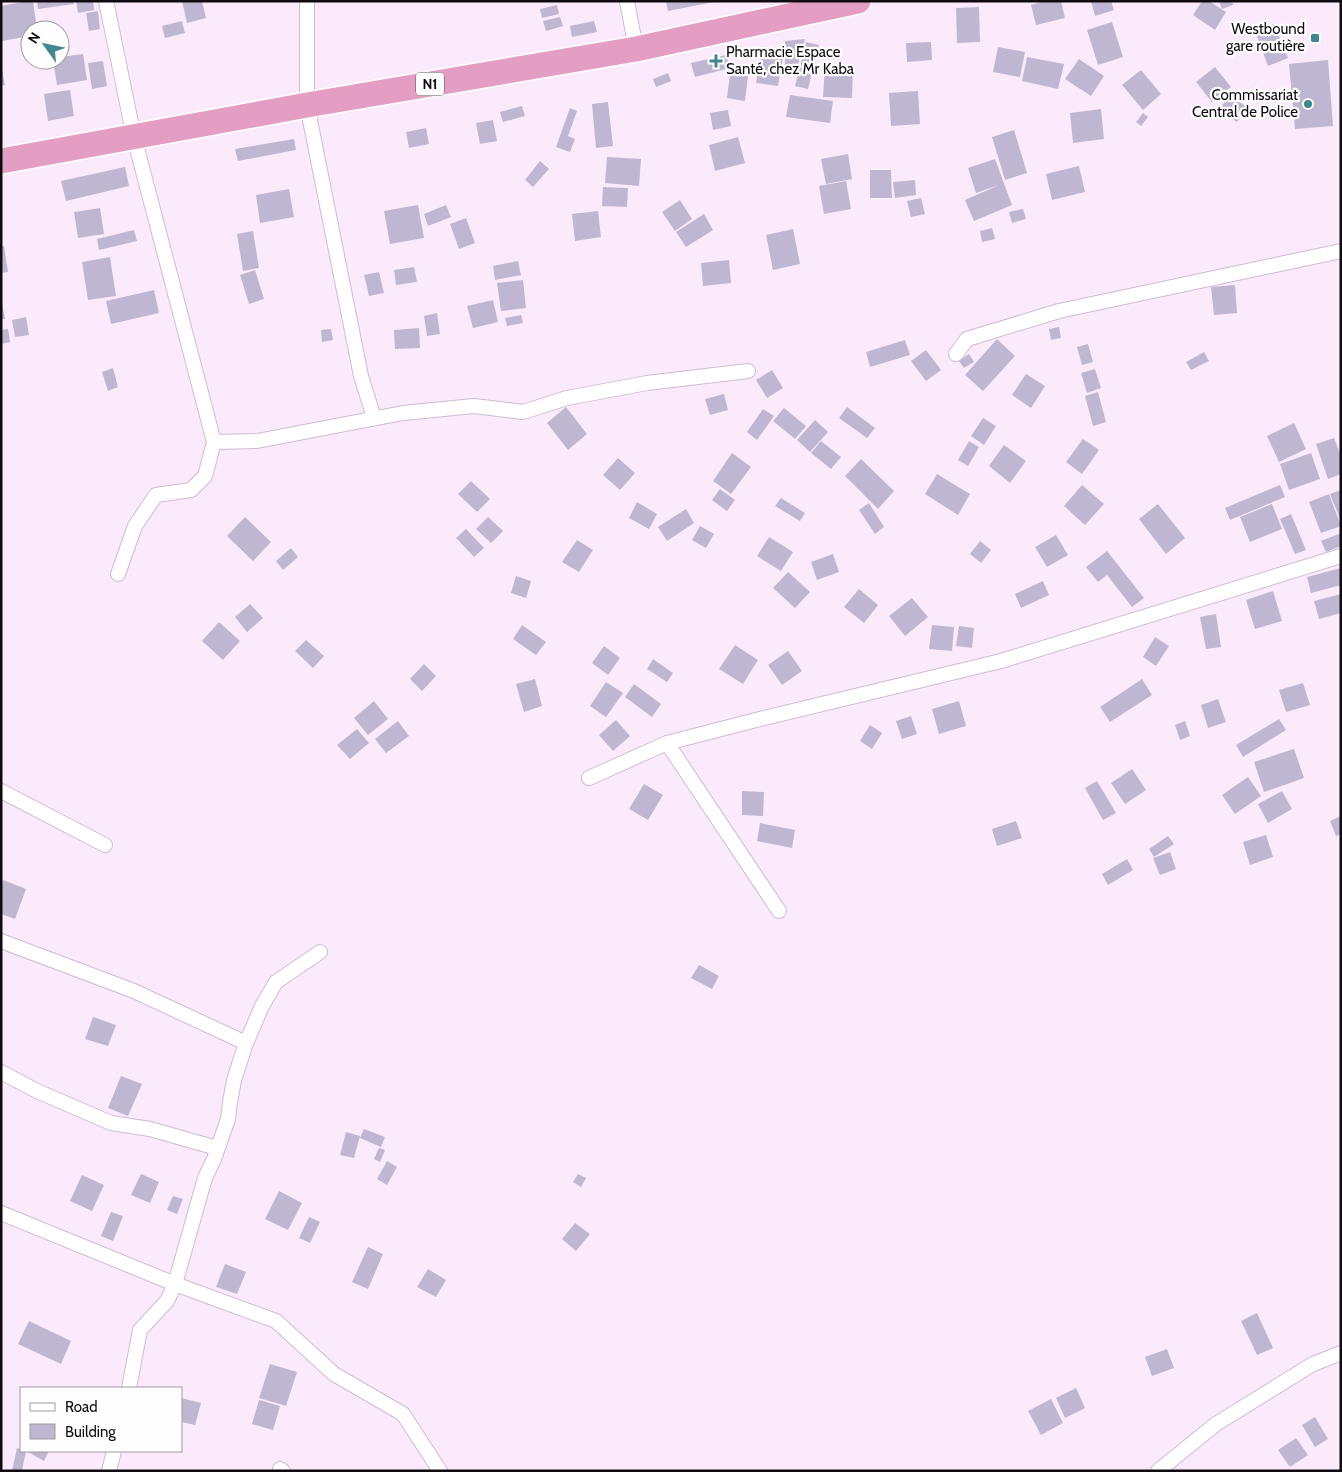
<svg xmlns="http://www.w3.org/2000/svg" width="1342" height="1472" viewBox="0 0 1342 1472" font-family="Cabin,sans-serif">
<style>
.building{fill:#bfb7d1}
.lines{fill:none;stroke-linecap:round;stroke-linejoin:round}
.street-casing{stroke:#cfbbd1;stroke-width:16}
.highway-casing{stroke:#fff;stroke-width:28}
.street{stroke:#fff;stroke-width:14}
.highway{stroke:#e59ec3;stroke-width:25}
.poi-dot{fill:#40878f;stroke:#fefefe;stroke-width:2}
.labels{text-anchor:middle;stroke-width:4.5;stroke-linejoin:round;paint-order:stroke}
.shield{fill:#fefefe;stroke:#575358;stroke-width:1}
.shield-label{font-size:14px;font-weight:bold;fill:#100a11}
.poi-label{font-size:15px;fill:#100a11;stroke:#fefefe;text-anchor:end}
</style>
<rect width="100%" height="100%" fill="#fbeafc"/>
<path class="building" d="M28,1H33L37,30H30V36L2,41L1,6Z
M37,1H73L74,4L38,9Z
M76,1H93L94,10L78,13Z
M182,1H202L206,18L187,23Z
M666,1H714V2L668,11Z
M1045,1H1061L1065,18L1036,25L1031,5Z
M1091,1H1111L1114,10L1095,16Z
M1202,1H1209L1226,12L1215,30L1193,15Z
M1219,1H1232L1233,5L1222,9Z
M557,5L559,14L542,18L540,9Z
M979,7L980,42L957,43L956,8Z
M98,11L100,29L89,31L86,13Z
M560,17L563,26L546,31L543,21Z
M182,21L185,33L165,38L162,26Z
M594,21L597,32L572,37L570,26Z
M1112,22L1123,57L1098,65L1087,30Z
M1274,24L1288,58L1268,66L1255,31Z
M805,39L797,69L785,67V41Z
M67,42L68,53L60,55V43Z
M806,42L819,45L808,89L795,86Z
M931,42L932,60L907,62L906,43Z
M998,47L1025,52L1020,77L993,72Z
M762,48L784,51L778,86L756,83Z
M83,54L87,80L57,85L53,60H60V57Z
M726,55L730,68L695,77L691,63Z
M1027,57L1064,64L1058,89L1022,81Z
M1079,59L1104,76L1091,96L1065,79Z
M1328,60L1333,126L1295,129L1289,64Z
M103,61L107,86L92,89L88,63Z
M1,65L5,85L1,86Z
M825,67L853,68L852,98L823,97Z
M1215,67L1231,87L1212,102L1196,82Z
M1141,70L1161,94L1143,110L1122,85Z
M668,73L671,81L656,87L653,79Z
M730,74L748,76L745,101L727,98Z
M70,90L74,116L48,121L44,94Z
M918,91L920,124L891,126L889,93Z
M790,95L833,101L830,123L786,117Z
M1229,95L1247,107L1237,122L1219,111Z
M608,102L613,146L596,148L592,104Z
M522,106L525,116L503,122L500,112Z
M570,108L577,111L568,136L575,139L570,152L556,147Z
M1101,109L1104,139L1073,143L1070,113Z
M728,110L731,126L713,130L710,113Z
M1143,113L1148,117L1141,126L1136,122Z
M493,120L497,141L480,144L476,123Z
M426,128L429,144L409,148L406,132Z
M1014,130L1027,173L1005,180L992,137Z
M738,137L745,163L715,171L709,145Z
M294,139L296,150L238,161L235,149Z
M848,154L852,179L826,184L821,159Z
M607,157L641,159L639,186L605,183Z
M995,159L1012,205L974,221L965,200L999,185L976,193L968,168Z
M540,161L549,169L533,187L525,180Z
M1079,166L1085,192L1052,200L1046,174Z
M125,167L129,186L66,201L61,181Z
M870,170H891L892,198H870Z
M915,180L916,195L895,198L893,182Z
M846,181L851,209L824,214L819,186Z
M603,187L628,188L627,207L602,206Z
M289,189L294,217L260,223L256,195Z
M921,198L925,214L911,217L907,201Z
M680,200L692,219L675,231L662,212Z
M418,205L424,238L390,244L384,211Z
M446,205L451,217L428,226L424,214Z
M100,208L104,234L78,238L74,212Z
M1023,209L1026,219L1012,223L1009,212Z
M598,211L601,237L575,241L572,214Z
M704,214L713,230L686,247L676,232Z
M466,218L475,243L459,249L450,224Z
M992,228L995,239L982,242L980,231Z
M793,229L800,264L773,270L766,235Z
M134,230L137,241L99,250L97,239Z
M253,231L259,268L243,271L237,234Z
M1,246H4L8,272L1,273Z
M110,257L116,296L88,300L82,262Z
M729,260L731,283L703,286L701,263Z
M518,261L521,275L495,280L493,266Z
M414,267L417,282L396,285L394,270Z
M255,270L264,299L249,304L240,275Z
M379,272L384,293L369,296L364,275Z
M523,280L526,308L501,311L497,283Z
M1235,285L1237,313L1214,315L1211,287Z
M154,290L159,313L111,324L106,301Z
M1,298L5,319H1Z
M493,300L498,322L473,328L467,306Z
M437,313L440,334L427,336L424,316Z
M521,315L523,323L507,326L505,318Z
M26,317L29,335L15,337L12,320Z
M1059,327L1061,338L1051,340L1049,329Z
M419,328L420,348L395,349L394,330Z
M8,329L10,342L1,344V330Z
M331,329L333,340L322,342L321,330Z
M997,339L1015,356L983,391L965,375Z
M905,340L910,355L870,367L866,352Z
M1088,344L1093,362L1082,365L1077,347Z
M926,350L941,370L926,381L911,361Z
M1204,352L1209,361L1191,370L1186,362Z
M969,354L974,362L964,368L959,361Z
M113,368L118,387L108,391L102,372Z
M1095,369L1101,388L1087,393L1081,373Z
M772,370L783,388L767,398L756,380Z
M1026,374L1045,386L1031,408L1012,395Z
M1098,392L1106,422L1093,426L1085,396Z
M724,394L728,410L710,415L705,399Z
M566,407L587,434L568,450L547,423Z
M847,407L875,428L867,438L839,418Z
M784,408L806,426L795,439L773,421Z
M763,409L774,416L757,440L747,432Z
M983,418L996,426L984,445L971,436Z
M815,420L828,432L810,452L797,440Z
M1294,423L1306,449L1279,462L1267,436Z
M1334,438L1341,456V474L1328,479L1316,444Z
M1083,439L1099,450L1082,474L1066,462Z
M821,441L841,457L831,469L811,453Z
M969,441L979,447L968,466L958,460Z
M1004,445L1026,461L1010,483L989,466Z
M732,453L751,467L731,494L713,481Z
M1311,453L1320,479L1289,490L1280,464Z
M618,458L635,473L620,490L603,475Z
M861,459L894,491L878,509L845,476Z
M937,474L970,494L958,515L925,494Z
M471,481L490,499L477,512L458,494Z
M1082,485L1104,504L1085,525L1064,506Z
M1280,485L1285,497L1230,520L1225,508Z
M720,489L735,500L727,511L712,500Z
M1341,490V521L1330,494Z
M1329,494L1341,526L1321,533L1309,502Z
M781,498L805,513L800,521L775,506Z
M637,502L657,514L649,529L629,518Z
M869,503L884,527L875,534L859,510Z
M1158,504L1185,538L1166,554L1139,519Z
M1272,504L1282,529L1250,542L1240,517Z
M686,509L694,523L667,541L658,527Z
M1291,514L1306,550L1295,554L1280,519Z
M245,517L271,542L253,561L227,536Z
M488,517L503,531L491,543L476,529Z
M700,526L714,534L706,548L692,540Z
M466,529L484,548L474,557L456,538Z
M1341,533V546L1326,552L1321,541Z
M1056,535L1068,555L1047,567L1035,547Z
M769,537L793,552L781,571L757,556Z
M577,540L593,550L579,572L562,562Z
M980,541L991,550L981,563L970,554Z
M291,548L298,557L283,570L276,561Z
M1107,551L1144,598L1132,607L1107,575L1098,582L1086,567Z
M833,554L839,572L817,580L811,562Z
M1341,568V585L1311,593L1307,577Z
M788,572L810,592L795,608L773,588Z
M516,576L531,581L526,598L511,593Z
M1043,581L1049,595L1021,608L1015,594Z
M859,589L878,605L864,623L844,607Z
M1273,591L1282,621L1255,629L1246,600Z
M1341,594V613L1319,619L1314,601Z
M912,598L928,617L905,636L889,616Z
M250,604L263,618L247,632L235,617Z
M1216,614L1221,647L1206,649L1200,617Z
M219,622L240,641L223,660L202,641Z
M522,625L546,642L536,655L513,639Z
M932,625L954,627L952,651L929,649Z
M959,626L974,628L972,648L956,646Z
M1155,637L1169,646L1156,666L1143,657Z
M306,640L324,656L313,668L295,651Z
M735,645L758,660L743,684L719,669Z
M604,646L620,658L608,675L592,663Z
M788,651L802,671L782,685L768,665Z
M653,659L673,673L667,682L647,669Z
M424,664L436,676L422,691L410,679Z
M535,679L542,706L524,712L516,684Z
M1142,679L1152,695L1110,722L1100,707Z
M606,682L623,693L606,717L590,706Z
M1303,683L1310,705L1286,712L1279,690Z
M634,684L661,704L652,717L625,697Z
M1218,699L1226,722L1208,728L1201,705Z
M374,701L388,719L368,735L354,718Z
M959,701L966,726L939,734L932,709Z
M911,716L917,734L902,739L896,721Z
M1279,719L1286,730L1243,757L1236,745Z
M616,720L630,736L613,751L599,735Z
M398,721L409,736L386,753L375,739Z
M1185,721L1190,736L1180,740L1175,725Z
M870,725L882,733L872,749L860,741Z
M357,729L369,743L350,759L337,745Z
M1294,749L1304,778L1264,792L1254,762Z
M1132,769L1146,790L1125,804L1111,783Z
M1248,777L1261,796L1235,814L1222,795Z
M1097,781L1116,813L1103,820L1085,788Z
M644,784L663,795L648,820L629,809Z
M742,791L764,792L763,816L742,815Z
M1282,791L1292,809L1268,823L1258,804Z
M1341,816V834L1336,836L1330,821Z
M1016,821L1022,838L997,846L992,829Z
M760,823L795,830L792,848L757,841Z
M1266,835L1273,857L1250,865L1243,842Z
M1168,836L1174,844L1154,857L1149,849Z
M1170,852L1176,869L1160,875L1153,858Z
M1127,859L1133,870L1108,885L1102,874Z
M3,880L26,889L15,919L1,914V884Z
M699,965L719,976L712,989L691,978Z
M93,1017L116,1025L108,1046L85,1039Z
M121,1076L142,1084L128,1116L108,1108Z
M364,1129L385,1137L381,1147L360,1138Z
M346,1132L360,1136L354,1158L340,1155Z
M379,1148L385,1150L380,1162L374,1159Z
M387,1161L397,1167L387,1185L377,1179Z
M141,1174L159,1182L150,1203L131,1195Z
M578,1174L586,1178L581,1187L573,1182Z
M82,1175L104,1185L92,1211L70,1201Z
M279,1191L302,1203L288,1230L265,1219Z
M173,1196L183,1199L177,1214L167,1210Z
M111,1212L123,1216L113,1241L101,1236Z
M309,1217L320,1222L310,1243L299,1238Z
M575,1223L590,1234L576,1251L562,1239Z
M368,1247L383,1254L368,1289L352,1282Z
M225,1264L246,1272L237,1294L216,1287Z
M428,1269L446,1280L436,1297L417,1287Z
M1257,1313L1273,1348L1257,1355L1241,1321Z
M29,1321L71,1341L61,1364L18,1344Z
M1167,1349L1174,1368L1152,1376L1145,1357Z
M270,1364L297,1372L286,1406L259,1398Z
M1076,1388L1085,1408L1065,1418L1056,1398Z
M181,1398L201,1403L195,1425L181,1422Z
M1051,1399L1063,1423L1041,1435L1028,1411Z
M259,1400L280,1406L273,1430L252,1424Z
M1315,1417L1328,1439L1315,1447L1302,1425Z
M1296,1438L1308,1455L1290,1467L1278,1450Z
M17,1448L26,1451L22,1471H12Z
M29,1451H49L44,1461L28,1452Z"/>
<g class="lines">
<g class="street-casing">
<path id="street" d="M106,1L134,137L214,442L205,476L191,490L156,495L135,526L118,574
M307,1V105L361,376L374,418
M627,1L636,49
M956,354L967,339L1059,311L1341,251
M214,442L257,441L403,413L474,406L523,412L567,398L647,383L748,371
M667,743L779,911
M589,778L667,743L756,720L1001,661L1341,556
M1,791L105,845
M1,941L134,991L246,1043
M1,1072L37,1091L111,1123L150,1129L217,1148
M1,1213L175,1284L276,1321L334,1374L403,1414L440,1471
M129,1388L140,1330L167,1301L175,1284L205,1178L214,1159L228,1119L230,1102L234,1080L246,1043L262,1006L276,982L320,952
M280,1469L283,1471
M109,1471L114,1451
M1158,1471L1216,1424L1313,1364L1341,1353"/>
</g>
<g class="highway-casing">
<path id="highway" d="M1,161L307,105L636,49L858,1"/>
</g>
<use href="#street" class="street"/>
<use href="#highway" class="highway"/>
</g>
<g class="poi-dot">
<rect x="1310" y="33" width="10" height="10" rx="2.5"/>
<path d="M713.5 53.5h5v5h5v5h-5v5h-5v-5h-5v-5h5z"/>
<circle cx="1308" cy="104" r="5"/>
</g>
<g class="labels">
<rect class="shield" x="416" y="72.5" width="28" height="23" rx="4"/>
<g class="shield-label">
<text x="430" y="89">N1</text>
</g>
<g class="poi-label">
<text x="1305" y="34">Westbound<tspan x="1305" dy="17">gare routière</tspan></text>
<text x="726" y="57" text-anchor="start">Pharmacie Espace<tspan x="726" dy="17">Santé, chez Mr Kaba</tspan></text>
<text x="1298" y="100">Commissariat<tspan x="1298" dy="17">Central de Police</tspan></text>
</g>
</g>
<rect width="1342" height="1472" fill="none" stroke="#100a11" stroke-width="5"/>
<rect x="20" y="1387" width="162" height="65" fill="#fefefe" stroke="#9f9c9f"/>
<rect x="30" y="1403" width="25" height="8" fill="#ffffff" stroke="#9f9c9f"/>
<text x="65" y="1412" font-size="15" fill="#100a11">Road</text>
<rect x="30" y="1424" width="25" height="15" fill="#bfb7d1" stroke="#9f9c9f"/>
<text x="65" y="1437" font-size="15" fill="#100a11">Building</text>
<g transform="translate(45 45) rotate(303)"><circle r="24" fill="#fefefe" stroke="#9f9c9f"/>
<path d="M0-4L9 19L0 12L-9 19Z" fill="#40878f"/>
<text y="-8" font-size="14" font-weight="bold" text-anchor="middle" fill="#100a11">N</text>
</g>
</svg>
